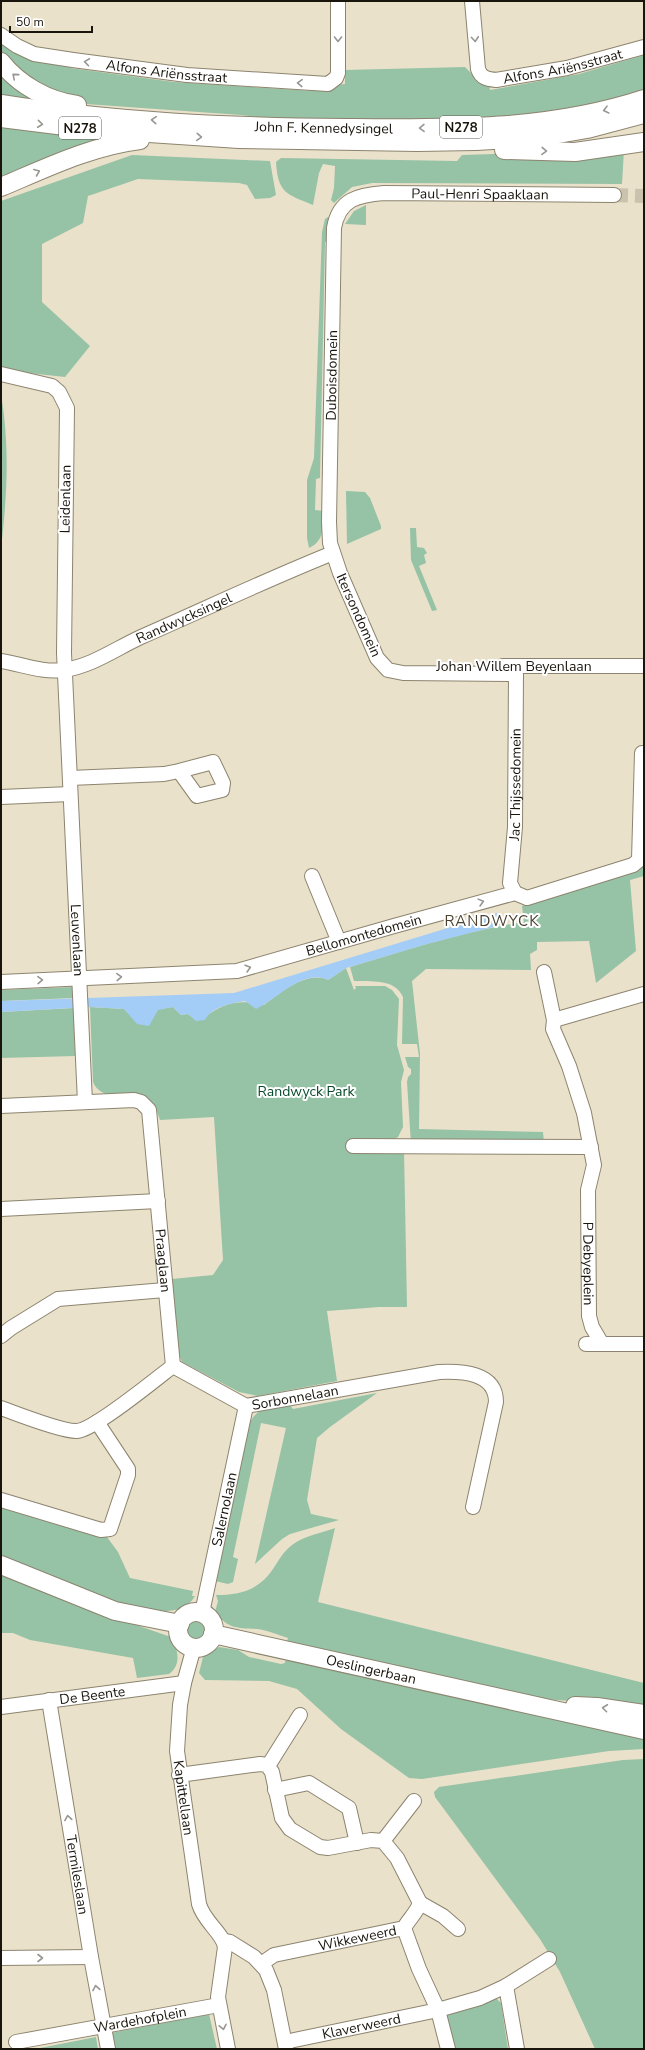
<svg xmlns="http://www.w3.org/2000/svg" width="645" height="2050" viewBox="0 0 645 2050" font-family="'Nunito Sans',sans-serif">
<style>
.green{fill:#96c2a6}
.water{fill:#a3ccf6}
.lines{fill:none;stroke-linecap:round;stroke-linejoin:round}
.minor-tunnel{stroke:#cbc2ae;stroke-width:14;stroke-dasharray:14 7;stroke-linecap:butt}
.minor-casing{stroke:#8d846f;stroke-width:16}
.major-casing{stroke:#8d846f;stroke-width:20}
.minor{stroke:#fff;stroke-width:14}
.major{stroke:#fff;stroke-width:18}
.oneway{stroke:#989692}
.labels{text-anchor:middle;stroke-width:4;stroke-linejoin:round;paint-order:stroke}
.shield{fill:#fff;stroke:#5e5b56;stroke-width:1}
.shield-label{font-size:13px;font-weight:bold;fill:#19150d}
.street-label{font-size:14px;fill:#19150d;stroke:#fff}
.park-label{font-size:14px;fill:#084a2b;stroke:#fff}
.neighbourhood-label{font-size:15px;letter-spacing:1px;fill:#4a422f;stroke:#fff}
</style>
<rect width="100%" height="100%" fill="#eae1ca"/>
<path class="green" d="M1,39L69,63L70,68L174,82L314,91L315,87L345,84V70L465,67L481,83L489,85L490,90L579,74L644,55V93L519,119L291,121L241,115L1,98Z
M1,125L112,137L1,181Z
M624,150L622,184L372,183L352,187L334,203L331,200L334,188L335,166L323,164L319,173L313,205C287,194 278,194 276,162L281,158L457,161L462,155Z
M132,155L270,161L276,195L270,198L255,199L247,185L239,183L138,179L88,196L83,223L42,244V302L90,346L65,377L1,370V201Z
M366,205V225L345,224L354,211Z
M328,217L330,218L328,241L325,242L320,478L316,479L315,510L324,511C323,525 325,541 309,548L307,538V480L314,458L322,232L325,219Z
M1,394C10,449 7,495 1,549Z
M346,491L365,492L370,498L381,526V529L347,544Z
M410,528H416L417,547L424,548L427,553L424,555L426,563L419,566L437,610L432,611L411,560Z
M640,865L644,867V876L630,880L636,951L596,983L589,941L537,942V950L530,954L531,970L426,969L412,981L420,1054L419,1129L543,1132L544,1143L411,1144L407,1082L408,1077L411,1074V1069L408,1067L405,1057H419L417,1044H402L403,997C395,978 370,982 354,981L350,967C407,950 465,931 524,922L522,906L624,872Z
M346,968L354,990L356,988L355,986H385L392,990L399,999L397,1045L404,1070L401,1082L403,1127L398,1137L391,1141L404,1151L407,1307H379L327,1311L337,1381L258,1396L239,1392L182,1362L178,1352L172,1279L213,1275L223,1260L214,1117L160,1120L156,1109L146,1096C128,1095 101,1101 93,1082L90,1007L124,1009L129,1014L173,1007L181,1015L188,1014L197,1021C224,1005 232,998 264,1005C280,993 307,970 328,980Z
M73,987V998L1,1001V990Z
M74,1008L75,1056L1,1058V1012Z
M377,1393L330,1427L317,1438L307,1500L311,1514L339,1520L290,1534L282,1539L255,1564L286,1428L261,1423L233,1557L238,1559L233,1582L228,1584L215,1581L249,1425C255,1407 272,1407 289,1404L293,1409Z
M1,1502L104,1533L118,1552L130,1578L193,1591L192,1596H195C187,1609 176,1611 162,1611L161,1614L98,1600L1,1558Z
M335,1528L318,1602L644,1683V1709L599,1703L529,1698L303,1648L287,1641L288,1638C278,1635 267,1630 257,1629C237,1628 228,1629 215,1612L218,1601L216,1595C240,1595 259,1590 273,1569C279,1560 283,1552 292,1545C303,1536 322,1533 335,1528Z
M1,1573L116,1618L171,1637C178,1648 182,1665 169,1674L137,1678L133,1658L30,1640L13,1633H1Z
M186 1630a10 10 0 1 1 20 0a10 10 0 1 1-20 0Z
M219,1647L238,1650L249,1657L281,1664L285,1663V1661L302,1660L644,1738V1749L609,1751L422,1779L409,1778L341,1729L297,1689L269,1681L205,1680L199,1673L203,1657Z
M644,1759V2049H595L560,1972L540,1939L435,1797L434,1792L439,1787L623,1760Z
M496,1998L501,2003L508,2049H454L446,2013Z
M209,2014L217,2049H114L111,2033Z
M96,2037L98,2049H35Z"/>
<path class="water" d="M497,913L501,925L427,944L346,968L328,980C304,968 277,999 256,1009L245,1001C232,1003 211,1007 205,1020L196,1021L188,1014L181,1015L173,1007L158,1010L149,1026L137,1024L124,1009L90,1007L1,1012V1001L234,993Z"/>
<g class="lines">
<path class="minor-tunnel" d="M614,195L644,196"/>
<g class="minor-casing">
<g id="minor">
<path id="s1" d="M472,1L478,69C481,78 487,79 496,80L567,68L644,47"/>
<path id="s2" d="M1,35L17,46L34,54L73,60L187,75L328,84L336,78L338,73V1"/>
<path id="s3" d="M1,374L52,386L59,392L67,408L64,653L85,1102"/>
<path id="s4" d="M1,661C22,664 41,673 64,670C92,666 115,649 141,637C205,609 268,579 333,553"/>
<path d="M503,666H644"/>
<path d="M70,778L164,774L179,771L197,796L222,790L223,783L213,762L179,771"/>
<path d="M1,797L70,794"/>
<path d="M312,876L339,942"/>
<path id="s5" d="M515,893L510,883L515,827L516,674L403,673L388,670L377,658L340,573L330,543L329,522L334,228C339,199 358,195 384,193L614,195"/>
<path id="s6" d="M544,972L554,1020L553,1029L569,1066L584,1113L594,1165L588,1190L589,1316L592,1327L602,1344"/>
<path id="s7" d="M1,982L237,971L394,926L515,893L527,898L633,865L639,860L642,753"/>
<path d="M554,1020L644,994"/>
<path id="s8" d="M1,1106L134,1100L141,1102L149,1110L173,1366"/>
<path d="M353,1146L591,1147"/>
<path d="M1,1209L158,1201"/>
<path d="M1,1336L11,1328L58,1299L165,1290"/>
<path d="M586,1344H644"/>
<path id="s9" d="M173,1366L246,1406L439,1372C461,1371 496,1372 496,1402L473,1507"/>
<path d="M1,1408C17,1414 63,1432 77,1431C94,1430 156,1379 173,1366"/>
<path d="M1,1500L101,1530L110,1529L128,1475V1469L97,1422"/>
<path id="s10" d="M202,1613L246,1406"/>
<path id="s11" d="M194,1647L184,1683L180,1705L177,1751L199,1904C204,1922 223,1933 225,1947L218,1997L228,2049"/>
<path id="s12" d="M49,1700L91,1957L108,2049"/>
<path id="s13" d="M1,1707L184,1683"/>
<path d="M268,1766L300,1715"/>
<path d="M179,1775L260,1764L267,1765L272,1772L282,1818L290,1829L320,1847L328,1848L371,1840L383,1841L397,1858L420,1903"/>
<path d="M275,1790L309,1783L349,1808L357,1843"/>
<path d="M383,1841L414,1801"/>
<path d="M224,1941L230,1942L254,1957L266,1970L274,1990L286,2049"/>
<path d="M1,1958L91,1957"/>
<path id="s14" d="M261,1964L274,1955L404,1928C409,1919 417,1912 420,1903L443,1916L458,1929"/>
<path d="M506,1986L517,2049"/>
<path id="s15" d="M16,2042L219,2005"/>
<path id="s16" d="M285,2042L438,2010L419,1969L404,1928"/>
<path d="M448,2049L438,2010L480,1998L506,1986L549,1959"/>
</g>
</g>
<g class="major-casing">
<g id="major">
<path d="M1,62C19,85 48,101 77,105"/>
<path id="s17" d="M1,104C114,122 230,127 345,128C445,129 547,131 644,99"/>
<path d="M1,118L89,129L239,139L417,142L476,141L541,137L587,129L644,114"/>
<path d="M504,150L575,152L644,142"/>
<path d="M1,187C46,168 91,146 140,140"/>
<path d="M1,1565L115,1611L180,1624"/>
<circle cx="196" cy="1630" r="18"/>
<path id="s18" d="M213,1634L644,1730"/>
<path d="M575,1706L597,1707L644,1714"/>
</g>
</g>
<use href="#minor" class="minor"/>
<use href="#major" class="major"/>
</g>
<defs><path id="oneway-chevron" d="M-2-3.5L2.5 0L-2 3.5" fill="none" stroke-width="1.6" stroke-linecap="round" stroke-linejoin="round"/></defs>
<g class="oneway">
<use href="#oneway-chevron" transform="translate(338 39) rotate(90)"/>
<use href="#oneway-chevron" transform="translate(475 39) rotate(86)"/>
<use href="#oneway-chevron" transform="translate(87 62) rotate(-172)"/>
<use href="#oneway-chevron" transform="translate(15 76) rotate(-139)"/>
<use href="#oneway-chevron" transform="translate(300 83) rotate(-177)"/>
<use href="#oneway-chevron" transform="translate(606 110) rotate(166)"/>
<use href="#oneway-chevron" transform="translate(154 120) rotate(-176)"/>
<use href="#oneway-chevron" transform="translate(40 124) rotate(6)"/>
<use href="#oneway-chevron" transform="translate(422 128) rotate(179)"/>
<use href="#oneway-chevron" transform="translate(199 137) rotate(4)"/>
<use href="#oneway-chevron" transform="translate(544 151) rotate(2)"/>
<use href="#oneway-chevron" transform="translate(37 172) rotate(-22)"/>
<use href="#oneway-chevron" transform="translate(481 902) rotate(-15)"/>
<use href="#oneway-chevron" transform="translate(248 968) rotate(-16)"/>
<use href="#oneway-chevron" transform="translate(119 977) rotate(-3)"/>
<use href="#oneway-chevron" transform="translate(40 980) rotate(-2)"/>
<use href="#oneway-chevron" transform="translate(605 1708) rotate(-173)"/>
<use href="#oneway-chevron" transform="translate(68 1818) rotate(-99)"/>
<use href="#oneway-chevron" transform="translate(40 1958)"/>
<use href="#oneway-chevron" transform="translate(96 1988) rotate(-100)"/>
<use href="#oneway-chevron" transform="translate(223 2027) rotate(78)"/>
</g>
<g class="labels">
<g class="shield">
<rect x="440" y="116" width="42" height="22" rx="3"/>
<rect x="59" y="117" width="42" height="22" rx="3"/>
</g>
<g class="shield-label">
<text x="461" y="132">N278</text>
<text x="80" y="133">N278</text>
</g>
<g class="street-label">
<text dy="5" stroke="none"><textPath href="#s1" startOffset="159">Alfons Ariënsstraat</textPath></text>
<text dy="5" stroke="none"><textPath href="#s2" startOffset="172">Alfons Ariënsstraat</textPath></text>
<text dy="5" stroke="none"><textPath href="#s17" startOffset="324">John F. Kennedysingel</textPath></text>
<text dy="5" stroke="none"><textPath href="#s5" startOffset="968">Paul-Henri Spaaklaan</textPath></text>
<text dy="5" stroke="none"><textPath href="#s5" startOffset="657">Duboisdomein</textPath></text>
<text transform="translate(65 499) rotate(-89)" y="5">Leidenlaan</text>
<text transform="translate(359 615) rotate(66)" y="5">Itersondomein</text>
<text dy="5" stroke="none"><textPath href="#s4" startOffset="195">Randwycksingel</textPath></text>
<text x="514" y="671">Johan Willem Beyenlaan</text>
<text dy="5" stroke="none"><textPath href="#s5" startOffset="110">Jac Thijssedomein</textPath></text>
<text dy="5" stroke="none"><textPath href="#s7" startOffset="368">Bellomontedomein</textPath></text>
<text dy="5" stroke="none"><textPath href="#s3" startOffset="612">Leuvenlaan</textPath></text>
<text dy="5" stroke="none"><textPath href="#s8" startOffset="303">Praaglaan</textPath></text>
<text dy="5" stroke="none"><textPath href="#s6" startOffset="300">P Debyeplein</textPath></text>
<text dy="5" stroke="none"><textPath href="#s9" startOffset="133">Sorbonnelaan</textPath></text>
<text dy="5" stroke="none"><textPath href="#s10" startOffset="106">Salernolaan</textPath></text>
<text dy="5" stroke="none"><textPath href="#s18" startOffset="162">Oeslingerbaan</textPath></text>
<text dy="5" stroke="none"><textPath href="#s13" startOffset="92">De Beente</textPath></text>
<text dy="5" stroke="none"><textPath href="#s11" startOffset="153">Kapittellaan</textPath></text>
<text dy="5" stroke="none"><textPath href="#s12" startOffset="177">Termileslaan</textPath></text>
<text dy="5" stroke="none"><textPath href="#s14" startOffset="101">Wikkeweerd</textPath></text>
<text dy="5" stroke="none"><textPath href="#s15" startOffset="126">Wardehofplein</textPath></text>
<text dy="5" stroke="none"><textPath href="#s16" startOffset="78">Klaverweerd</textPath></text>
</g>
<g class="park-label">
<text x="306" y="1096">Randwyck Park</text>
</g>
<g class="neighbourhood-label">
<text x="492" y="926">RANDWYCK</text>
</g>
</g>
<rect width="645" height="2050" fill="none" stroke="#19150d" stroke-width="4"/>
<path d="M10 26v6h82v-6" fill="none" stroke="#19150d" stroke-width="2"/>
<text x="16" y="26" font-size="12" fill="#19150d" stroke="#ffffff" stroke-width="3" paint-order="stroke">50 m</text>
</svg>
